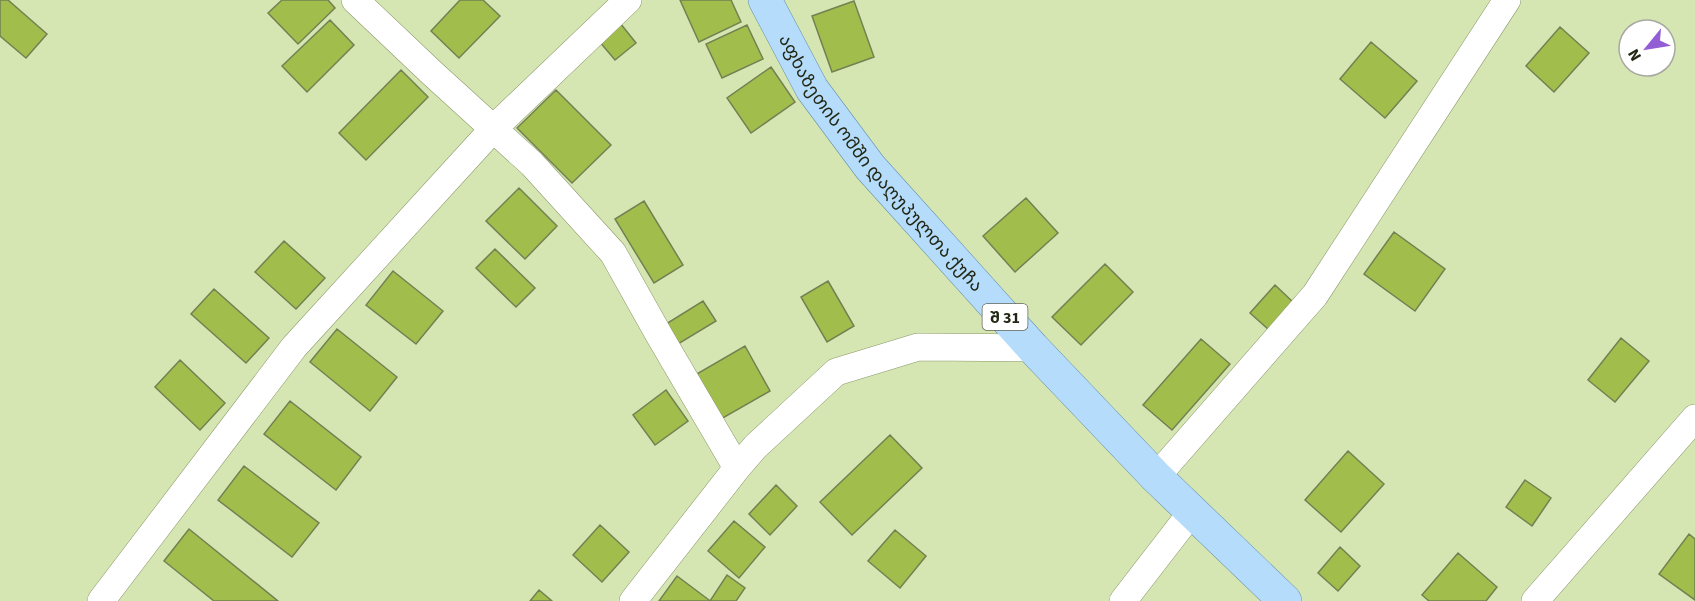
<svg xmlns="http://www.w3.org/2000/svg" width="1695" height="601" viewBox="0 0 1695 601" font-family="'Source Sans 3','Noto Sans Georgian',sans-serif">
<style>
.building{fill:#a1be4c;stroke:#738152;stroke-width:1.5}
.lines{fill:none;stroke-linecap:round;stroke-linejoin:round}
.minor-casing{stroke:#899868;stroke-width:28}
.major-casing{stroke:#628ea8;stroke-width:34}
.minor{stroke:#fff;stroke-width:27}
.major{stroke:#b5dcfa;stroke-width:33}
.labels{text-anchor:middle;stroke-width:6;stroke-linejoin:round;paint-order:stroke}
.shield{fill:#fff;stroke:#64685b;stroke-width:1.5}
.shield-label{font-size:16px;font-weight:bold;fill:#222815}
.street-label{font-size:18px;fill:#222815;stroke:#fff}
</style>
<rect width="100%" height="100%" fill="#d6e6b3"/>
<path class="building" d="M0,0H8L47,34L26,58L0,36Z
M282,0H328L335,8L298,44L268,13Z
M460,0H483L500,16L459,58L431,31Z
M680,0H731L741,22L699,42Z
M854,1L874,57L832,72L812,16Z
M330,20L354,45L307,92L282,66Z
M620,23L636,43L615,60L599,41Z
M747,25L763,59L722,78L706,44Z
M1560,27L1589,53L1554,92L1526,66Z
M1371,42L1417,81L1385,118L1340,79Z
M771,67L795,102L751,133L727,98Z
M401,70L428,97L366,160L339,133Z
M556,90L611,145L572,183L517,128Z
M519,188L557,226L525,259L486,221Z
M1026,198L1058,233L1015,272L983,236Z
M644,201L683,265L654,283L615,219Z
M1394,232L1445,269L1415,311L1364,274Z
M284,241L325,278L296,309L255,272Z
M495,249L535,288L516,307L476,268Z
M1105,264L1133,292L1081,345L1052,317Z
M393,271L443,311L416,344L366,305Z
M828,281L854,326L827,342L801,297Z
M1275,285L1294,303L1269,330L1250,313Z
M214,289L269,338L246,363L191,314Z
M703,301L716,321L678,344L666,324Z
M337,329L397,377L370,411L310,362Z
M1621,338L1649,361L1615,402L1588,380Z
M1201,339L1230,364L1172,430L1143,405Z
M745,346L770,391L721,419L695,375Z
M180,360L225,403L200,430L155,387Z
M666,390L688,421L655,445L633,415Z
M290,401L361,457L336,490L264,434Z
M890,435L922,468L852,535L820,502Z
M1348,451L1384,484L1341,532L1305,500Z
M244,466L319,523L292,557L218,500Z
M1525,480L1551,498L1532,526L1506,507Z
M776,485L797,506L770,535L749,514Z
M734,521L765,547L739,578L708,551Z
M600,525L629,552L602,582L573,555Z
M189,529L278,601H214L164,561Z
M895,530L926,556L900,588L868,561Z
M1689,534L1695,539V600L1659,574Z
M1340,547L1360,566L1338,591L1318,573Z
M1458,553L1497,587L1486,601H1429L1422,595Z
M727,575L745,588L736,601H710Z
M677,576L709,600L710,601H659Z
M539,590L552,601H530Z"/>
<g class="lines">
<g class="minor-casing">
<path id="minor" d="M355,0L432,73L532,164L613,253L659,335L737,468
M1156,477L1315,295L1507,0
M101,601L294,347L494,128L628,0
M633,601L737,468L755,447L836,372L918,347L1033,348
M1123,601L1191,513
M1535,601L1695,418"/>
</g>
<g class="major-casing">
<g id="major">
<path id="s1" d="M765,0L812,89L870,167L1033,348L1156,477L1285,601"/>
</g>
</g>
<use href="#minor" class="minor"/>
<use href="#major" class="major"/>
</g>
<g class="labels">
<rect class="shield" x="982.5" y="304" width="45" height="26" rx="4.5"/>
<g class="shield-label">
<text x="1005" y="323">შ 31</text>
</g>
<g class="street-label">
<text dy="6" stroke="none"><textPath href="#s1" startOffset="201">აფხაზეთის ომში დაღუპულთა ქუჩა</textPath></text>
</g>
</g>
<g transform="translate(1647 48) rotate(240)"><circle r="28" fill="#ffffff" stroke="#a7a9a1" stroke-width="1.5"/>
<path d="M0-4.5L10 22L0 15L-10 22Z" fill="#935dd5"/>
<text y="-9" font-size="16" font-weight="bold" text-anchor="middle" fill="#222815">N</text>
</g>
</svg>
